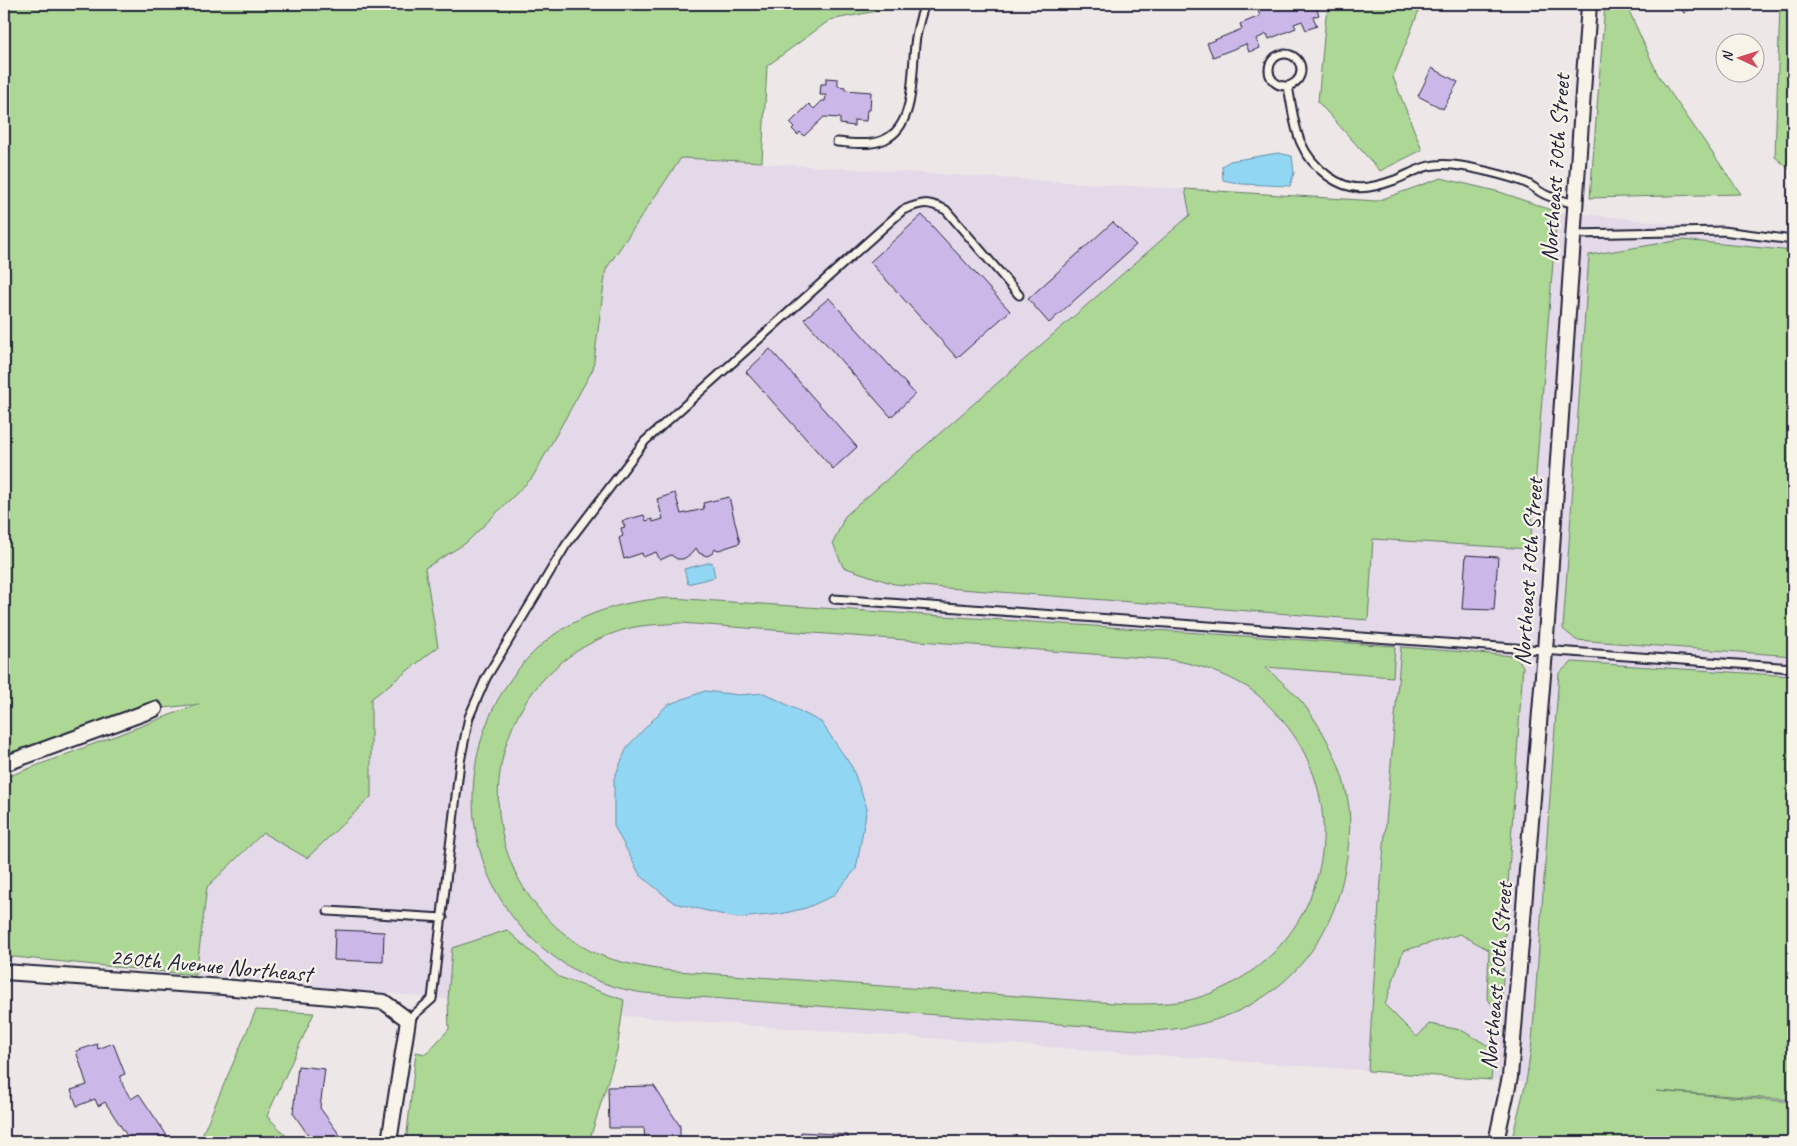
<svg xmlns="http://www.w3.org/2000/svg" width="1797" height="1146" viewBox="0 0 1797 1146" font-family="Caveat,sans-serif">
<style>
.built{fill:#e4d9e8}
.green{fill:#acd795;stroke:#677c68;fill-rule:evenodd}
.water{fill:#91d7f3;stroke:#658fa9}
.building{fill:#ccb8e8;stroke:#22223b}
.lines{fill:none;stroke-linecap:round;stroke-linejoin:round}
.lane-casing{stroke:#22223b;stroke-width:11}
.street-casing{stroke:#22223b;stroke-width:18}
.lane{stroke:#f7f3e8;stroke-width:7}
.street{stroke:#f7f3e8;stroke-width:14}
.labels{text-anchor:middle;stroke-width:4.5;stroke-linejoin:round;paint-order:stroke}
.street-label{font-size:24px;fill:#22223b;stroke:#f7f3e8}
</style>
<rect width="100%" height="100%" fill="#eee7e8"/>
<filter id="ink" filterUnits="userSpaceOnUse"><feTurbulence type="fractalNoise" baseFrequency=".02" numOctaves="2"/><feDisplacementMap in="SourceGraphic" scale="10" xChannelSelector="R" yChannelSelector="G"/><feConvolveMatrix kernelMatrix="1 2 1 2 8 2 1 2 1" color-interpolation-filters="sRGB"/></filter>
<g filter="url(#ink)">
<path class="built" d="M681,158L1595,215L1793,238V1102L598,1014L4,956V778L202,703L532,478L593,369L606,269Z"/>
<path class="green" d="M4,4H904L903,6L830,20L767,66L762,162L681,158L606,269L593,369L532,478L466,543L425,568L438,647L371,699V797L307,858L263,833L207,887L196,975L4,956V778L199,704L155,709L4,764Z
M1334,4H1420L1421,5L1393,77L1422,150L1380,171L1318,102L1326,15Z
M1605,4H1626L1658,75L1741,194L1590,198Z
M1780,4H1793V172L1775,157Z
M1441,178L1500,192L1557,212L1530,549L1373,539L1368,620L894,584L843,567L833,543L845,516L1190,215L1185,189L1377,201Z
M1682,240L1793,251V656L1576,640L1563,629L1589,255Z
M671,598L1395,646L1393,677L1265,667C1277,678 1290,688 1301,701C1322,727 1339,759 1346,791C1352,814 1350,840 1346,863C1330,966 1254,1026 1152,1031L644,993C607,988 574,973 545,950C445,870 451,715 551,637C586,611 628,600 671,598ZM680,623L1172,660C1200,665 1223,673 1247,687C1261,696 1272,709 1283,721C1340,789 1336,889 1274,952C1250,976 1218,994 1185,1001C1166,1004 1147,1004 1128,1004L663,970C633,965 602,960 577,943C455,861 479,676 620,631C639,624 660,625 680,623Z
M1401,647L1515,656L1523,666L1506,914L1501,1017L1487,998L1489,950L1460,934L1403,951L1385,1005L1417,1037L1429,1024L1461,1030L1494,1049L1491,1080L1368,1071L1379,904Z
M1572,662L1793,676V1100L1656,1091L1793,1102V1142H1511L1526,1082L1532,1042L1559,673Z
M507,930L559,977L624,1000L617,1051L589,1142H406L416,1052L426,1054L449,1029L448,999L452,948Z
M256,1010L314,1013L267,1116L292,1142H199Z"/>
<path class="water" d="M1278,153L1292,156L1294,173L1290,186L1242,184L1223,180L1222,166L1230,161Z
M712,562L715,577L688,584L684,569Z
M705,691L739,695L764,693L821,722L852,767L867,808L856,869L833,896L806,908L781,914L737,918L674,903L640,875L614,826V779L627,747L667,705Z"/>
<path class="building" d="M1276,4H1315L1319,15L1313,17L1317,26L1306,30L1302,21L1294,24L1296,28L1269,39L1267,34L1256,39L1260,48L1249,52L1246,44L1213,57L1207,43L1242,29L1240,24L1260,16L1258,11Z
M1677,4H1698L1684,13Z
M1432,68L1458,82L1443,109L1418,96Z
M826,78L838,79V86L845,87V90L871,92L870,110H867L866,121L854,120V126L840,124V118L824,117L804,136L800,132L798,135L792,129L794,127L790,123L809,104L814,109L822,101H825L826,95H820L821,84H826Z
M922,215L1010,311L957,358L870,262Z
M1113,222L1136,245L1049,323L1028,299Z
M829,298L915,394L891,417L804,319Z
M770,349L857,447L833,469L746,372Z
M675,493L681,514L704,509L703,503L729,497L740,543L719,550L715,549L713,553L707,556L699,553L696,548L690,555L683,559H677L671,555L660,560L656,552L643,557L642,553L624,559L619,538L623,536L621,528L625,527L622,521L644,515L646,521L652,519L653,522L663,519L657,499Z
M1466,555L1498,557L1494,610L1462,609Z
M335,930L384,932L383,962L334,960Z
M113,1043L125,1074L120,1076L123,1086L131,1099L139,1094L168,1137L160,1142H131L105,1102L98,1106L95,1099L77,1106L71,1090L87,1085L76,1051L97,1044L98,1049Z
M298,1066L325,1069L320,1108L342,1138L337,1142H313L293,1113Z
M654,1086L680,1126V1142H645L644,1128H609L608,1087Z
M801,1132L848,1135V1142H800Z"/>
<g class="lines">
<g class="lane-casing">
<path id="lane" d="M1269 70a16 16 0 1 1 32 0a16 16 0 1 1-32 0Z
M1288,86C1295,123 1295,152 1328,176C1351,193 1370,189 1395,180C1417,171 1427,162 1453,165C1471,167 1510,176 1526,183C1533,186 1539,192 1546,195C1555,199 1565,201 1575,204
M837,142C853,143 874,147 889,137C917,120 911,66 916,37C918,26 921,14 925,4
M1573,234L1723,231L1793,240
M834,599L1793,668
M328,911L443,918
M408,1020L432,999L460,762L469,717L486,678L566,545L645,441L903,210C923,202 927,201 946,210L1019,295"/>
</g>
<g class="street-casing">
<path id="street" d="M4,764L155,709
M4,972L223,987L384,1002L408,1020L389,1142
M1496,1142L1510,1077L1545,651L1589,4"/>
</g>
<use href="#lane" class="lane"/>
<use href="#street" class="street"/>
</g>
</g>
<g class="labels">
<g class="street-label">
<text transform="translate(1555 168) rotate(-86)" y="8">Northeast 70th Street</text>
<text transform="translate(1528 572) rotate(-86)" y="8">Northeast 70th Street</text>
<text transform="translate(211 965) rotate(5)" y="8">260th Avenue Northeast</text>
<text transform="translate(1496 976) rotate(-85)" y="8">Northeast 70th Street</text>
</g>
</g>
<rect width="1797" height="1146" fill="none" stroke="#f7f3e8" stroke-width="20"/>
<rect x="10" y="10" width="1777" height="1126" fill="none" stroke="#22223b" stroke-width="2" filter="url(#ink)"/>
<g transform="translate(1740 58) rotate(274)"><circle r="24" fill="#f7f3e8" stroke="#a29fa3"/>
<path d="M0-4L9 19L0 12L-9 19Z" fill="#d1495b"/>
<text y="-8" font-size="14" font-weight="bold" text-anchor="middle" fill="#22223b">N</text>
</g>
</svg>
